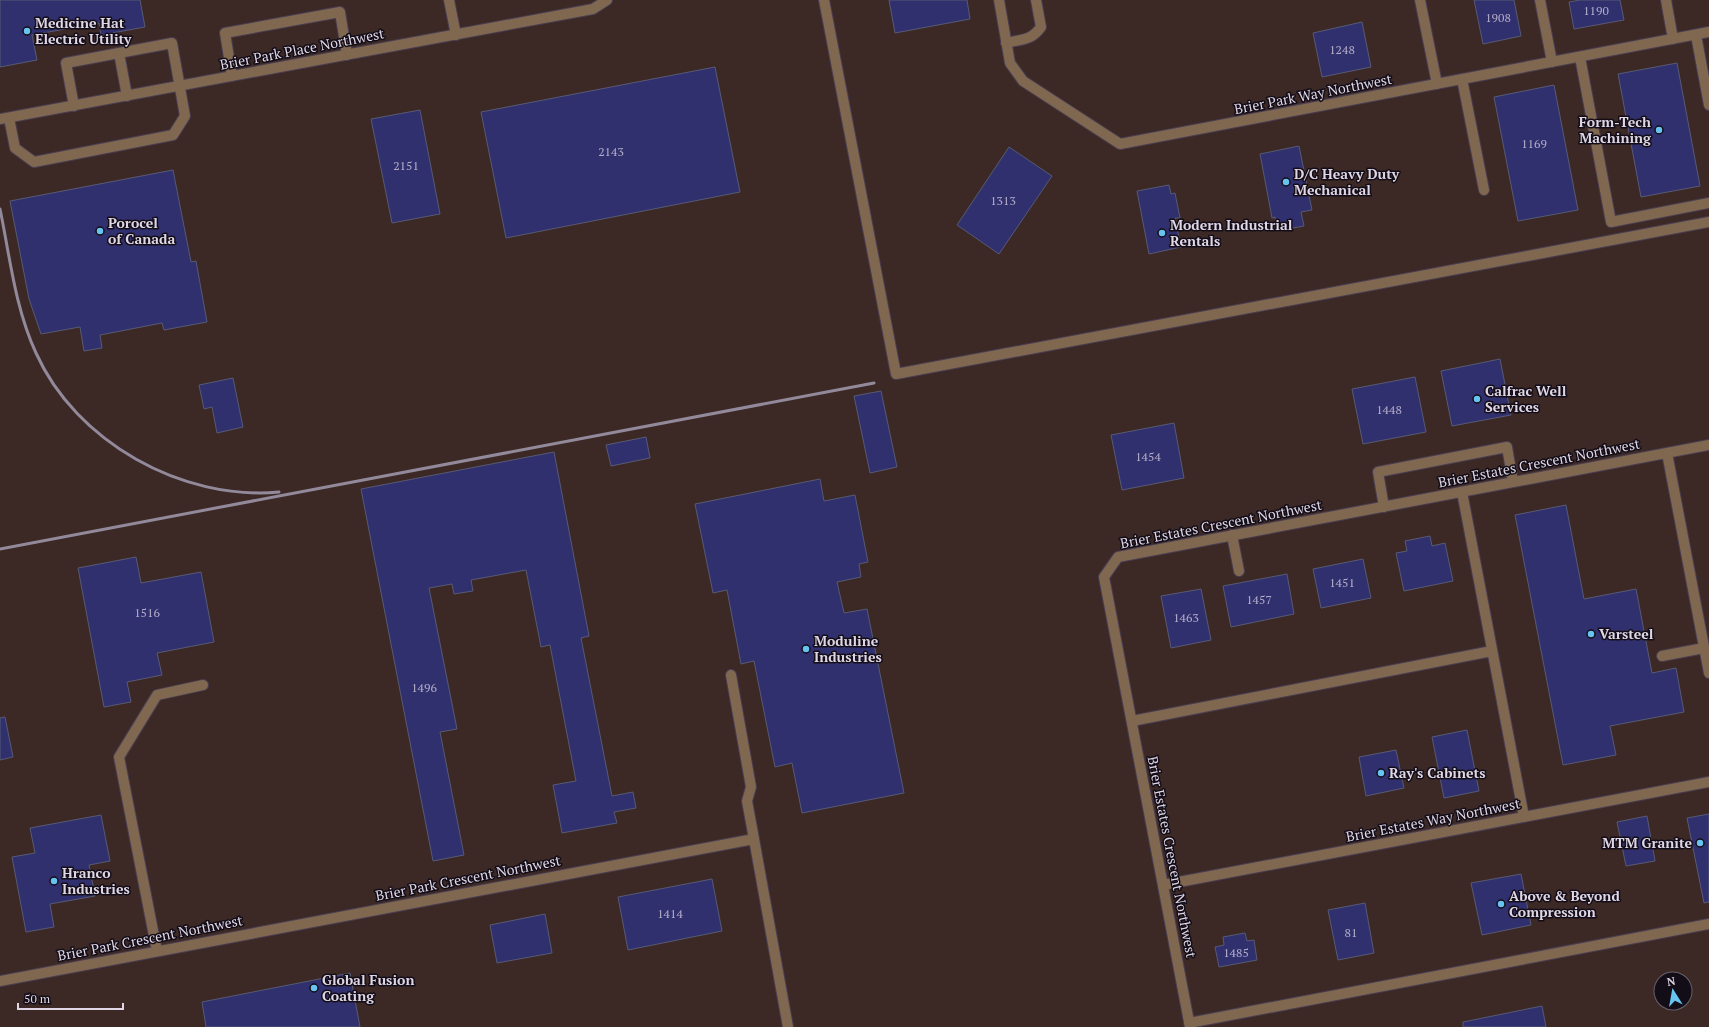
<svg xmlns="http://www.w3.org/2000/svg" width="1709" height="1027" viewBox="0 0 1709 1027" font-family="'PT Serif',serif">
<style>
.industrial{fill:#3c2926;fill-rule:evenodd}
.building{fill:#31306f;stroke:#575a74}
.lines{fill:none;stroke-linecap:round;stroke-linejoin:round}
.minor-casing{stroke:#493e52;stroke-width:12}
.minor{stroke:#80674f;stroke-width:10}
.rail{stroke:#92899a;stroke-width:3}
.poi-dot{fill:#67c4f0;stroke:#130d17;stroke-width:1.5}
.labels{text-anchor:middle;stroke-width:3;stroke-linejoin:round;paint-order:stroke}
.number-label{font-size:12px;fill:#b4adc8}
.poi-label{font-size:14px;font-weight:bold;fill:#dfd7e6;stroke:#130d17;text-anchor:start}
.street-label{font-size:14px;fill:#dfd7e6;stroke:#130d17}
</style>
<rect width="100%" height="100%" fill="#2d2136"/>
<path class="industrial" d="M0,0H1709V1027H0ZM1661,979H1685V1003H1661Z"/>
<path class="building" d="M0,0H140L145,27L101,35L99,23L32,35L37,60L0,67Z
M889,0H967L970,19L895,33Z
M1474,0H1514L1521,36L1483,44Z
M1580,0H1620L1624,20L1574,29L1569,2Z
M1362,22L1371,67L1322,77L1313,33Z
M1677,63L1700,186L1641,197L1618,74Z
M715,67L740,192L506,238L481,112Z
M1554,85L1578,210L1518,221L1494,97Z
M420,110L440,214L392,223L371,119Z
M1299,146L1312,210L1301,212L1304,226L1277,231L1275,217L1272,218L1260,154Z
M1009,147L1052,176L999,254L957,225Z
M173,170L191,262L196,261L207,322L164,330L162,323L100,335L102,348L84,351L80,327L41,334L29,299L10,201Z
M1169,185L1171,194L1175,193L1180,218H1175L1181,247L1149,254L1137,191Z
M1500,359L1511,415L1452,426L1441,371Z
M1415,377L1426,432L1363,444L1352,389Z
M233,378L243,427L217,433L212,407L204,409L199,385Z
M881,391L897,467L870,473L854,396Z
M1174,423L1184,478L1122,490L1111,435Z
M646,437L650,458L611,466L606,445Z
M554,452L589,636L581,638L612,796L633,792L636,808L614,812L617,823L562,833L553,785L576,781L550,645L541,647L526,570L471,580L473,591L454,594L452,584L429,588L457,729L440,732L464,855L433,861L361,489Z
M820,479L824,501L855,495L868,562L859,564L861,577L837,582L844,613L867,609L904,793L802,813L792,763L775,767L754,661L741,664L727,590L713,593L695,504Z
M1566,505L1584,599L1636,589L1652,673L1676,668L1684,712L1610,726L1616,755L1563,765L1515,515Z
M1430,536L1432,546L1445,543L1453,581L1404,591L1396,553L1407,551L1405,541Z
M136,557L141,583L201,572L214,642L157,653L162,675L127,682L131,702L104,707L78,568Z
M1363,559L1371,598L1321,608L1313,569Z
M1287,574L1294,614L1231,627L1223,586Z
M1201,589L1211,640L1171,648L1161,596Z
M5,717L13,757L0,760V718Z
M1467,730L1479,791L1444,798L1432,737Z
M1396,750L1404,788L1366,796L1359,757Z
M1709,814V902L1704,903L1687,818Z
M101,815L110,861L89,865L95,896L50,904L54,927L26,932L12,857L35,853L30,828Z
M1647,816L1655,861L1626,866L1617,822Z
M1521,874L1531,925L1482,935L1471,883Z
M712,879L722,931L628,950L618,897Z
M1365,903L1374,953L1338,960L1328,910Z
M545,914L552,953L497,963L490,925Z
M1245,933L1247,941L1254,940L1257,960L1219,967L1215,947L1224,945L1223,937Z
M350,973L360,1027H206L202,1002Z
M1542,1006L1546,1027H1463V1022Z"/>
<g class="lines">
<g class="minor-casing">
<path id="minor" d="M449,0L456,35
M824,0L896,374L1709,222
M999,0L1010,63L1023,81L1120,144L1709,32
M1420,0L1437,84
M1540,0L1552,62
M1666,0L1673,39
M1696,35L1709,105
M1006,43C1022,39 1031,41 1041,27L1036,0
M119,53L127,96
M1580,57L1611,222L1709,203
M232,76L225,33L340,12L347,55
M1462,79L1484,190
M9,118L15,148L34,162L173,135L185,116L172,43L66,63L74,106
M0,119L593,9L607,0
M1667,453L1709,673
M1462,492L1524,817
M1384,507L1378,472L1507,447L1513,482
M1232,535L1239,571
M1662,656L1704,648
M731,675L751,787L747,801L754,839
M1132,721L1492,651
M1163,885L1709,782
M157,951L119,757L157,695L203,685
M0,981L754,839L788,1027
M1189,1023L1709,924
M1190,1027L1104,577L1118,557L1709,445"/>
</g>
<use href="#minor" class="minor"/>
<path class="rail" d="M0,209C10,257 15,308 36,353C76,442 182,501 279,492
M0,549L874,383"/>
</g>
<g class="poi-dot">
<circle cx="27" cy="31" r="4"/>
<circle cx="1659" cy="130" r="4"/>
<circle cx="1286" cy="182" r="4"/>
<circle cx="100" cy="231" r="4"/>
<circle cx="1162" cy="233" r="4"/>
<circle cx="1477" cy="399" r="4"/>
<circle cx="1591" cy="634" r="4"/>
<circle cx="806" cy="649" r="4"/>
<circle cx="1381" cy="773" r="4"/>
<circle cx="1700" cy="843" r="4"/>
<circle cx="54" cy="881" r="4"/>
<circle cx="1501" cy="904" r="4"/>
<circle cx="314" cy="988" r="4"/>
</g>
<g class="labels">
<g class="number-label">
<text x="1596" y="15">1190</text>
<text x="1498" y="22">1908</text>
<text x="1342" y="54">1248</text>
<text x="1534" y="148">1169</text>
<text x="611" y="156">2143</text>
<text x="406" y="170">2151</text>
<text x="1003" y="205">1313</text>
<text x="1389" y="414">1448</text>
<text x="1148" y="461">1454</text>
<text x="1342" y="587">1451</text>
<text x="1259" y="604">1457</text>
<text x="147" y="617">1516</text>
<text x="1186" y="622">1463</text>
<text x="424" y="692">1496</text>
<text x="670" y="918">1414</text>
<text x="1351" y="937">81</text>
<text x="1236" y="957">1485</text>
</g>
<g class="poi-label">
<text x="35" y="28">Medicine Hat<tspan x="35" dy="16">Electric Utility</tspan></text>
<text x="1651" y="127" text-anchor="end">Form-Tech<tspan x="1651" dy="16">Machining</tspan></text>
<text x="1294" y="179">D/C Heavy Duty<tspan x="1294" dy="16">Mechanical</tspan></text>
<text x="108" y="228">Porocel<tspan x="108" dy="16">of Canada</tspan></text>
<text x="1170" y="230">Modern Industrial<tspan x="1170" dy="16">Rentals</tspan></text>
<text x="1485" y="396">Calfrac Well<tspan x="1485" dy="16">Services</tspan></text>
<text x="1599" y="639">Varsteel</text>
<text x="814" y="646">Moduline<tspan x="814" dy="16">Industries</tspan></text>
<text x="1389" y="778">Ray's Cabinets</text>
<text x="1692" y="848" text-anchor="end">MTM Granite</text>
<text x="62" y="878">Hranco<tspan x="62" dy="16">Industries</tspan></text>
<text x="1509" y="901">Above &amp; Beyond<tspan x="1509" dy="16">Compression</tspan></text>
<text x="322" y="985">Global Fusion<tspan x="322" dy="16">Coating</tspan></text>
</g>
<g class="street-label">
<text transform="translate(302 49) rotate(-11)" y="5">Brier Park Place Northwest</text>
<text transform="translate(1313 94) rotate(-11)" y="5">Brier Park Way Northwest</text>
<text transform="translate(1539 463) rotate(-11)" y="5">Brier Estates Crescent Northwest</text>
<text transform="translate(1221 524) rotate(-11)" y="5">Brier Estates Crescent Northwest</text>
<text transform="translate(1433 820) rotate(-11)" y="5">Brier Estates Way Northwest</text>
<text transform="translate(1172 857) rotate(79)" y="5">Brier Estates Crescent Northwest</text>
<text transform="translate(468 878) rotate(-11)" y="5">Brier Park Crescent Northwest</text>
<text transform="translate(150 938) rotate(-11)" y="5">Brier Park Crescent Northwest</text>
</g>
</g>
<g transform="translate(1673 991) rotate(349)"><circle r="19" fill="#130d17" stroke="#655e6a"/>
<path d="M0-3L7 15L0 10L-7 15Z" fill="#67c4f0"/>
<text y="-6" font-size="11" font-weight="bold" text-anchor="middle" fill="#dfd7e6">N</text>
</g>
<path d="M18 1003v6h105v-6" fill="none" stroke="#dfd7e6" stroke-width="2"/>
<text x="24" y="1003" font-size="12" fill="#dfd7e6" stroke="#130d17" stroke-width="3" paint-order="stroke">50 m</text>
</svg>
